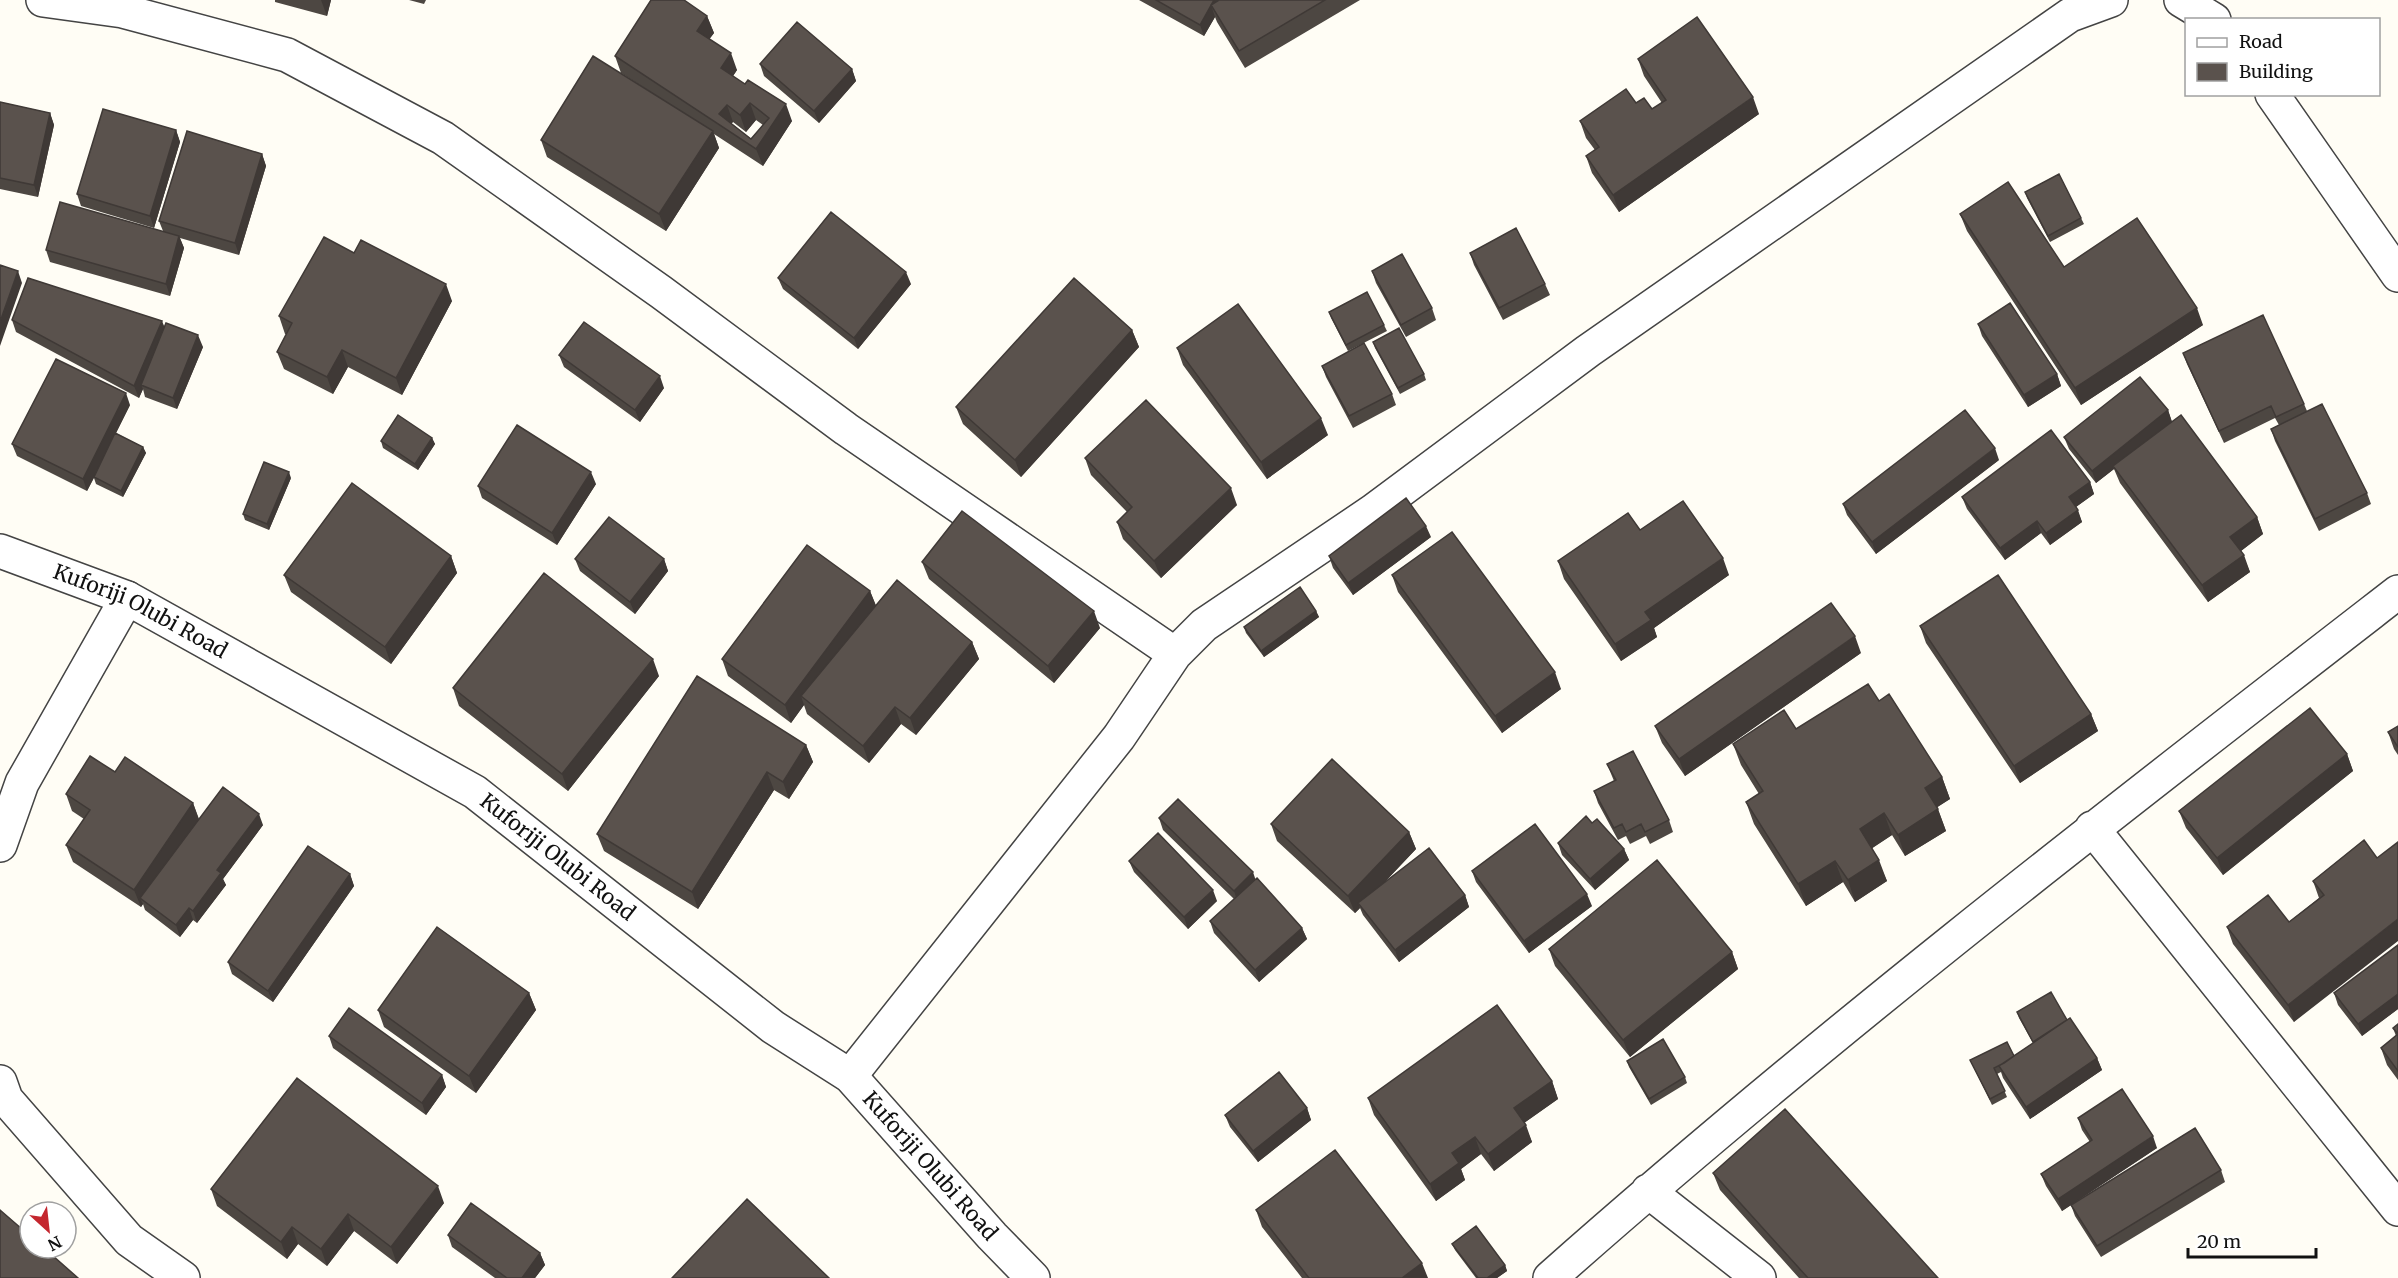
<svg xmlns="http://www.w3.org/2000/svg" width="2398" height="1278" viewBox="0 0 2398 1278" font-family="Merriweather,serif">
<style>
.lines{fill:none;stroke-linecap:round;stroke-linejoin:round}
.minor-casing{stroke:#444;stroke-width:36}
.tertiary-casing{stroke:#444;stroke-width:36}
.minor{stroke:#fff;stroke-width:33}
.tertiary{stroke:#fff;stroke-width:33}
.wall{fill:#4d4742;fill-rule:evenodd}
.shaded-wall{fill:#3f3936}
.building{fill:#5a524d;stroke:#3f3936;stroke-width:1.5;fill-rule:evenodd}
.labels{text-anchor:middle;stroke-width:6;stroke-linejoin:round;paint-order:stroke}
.street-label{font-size:21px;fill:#111;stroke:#fff}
</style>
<rect width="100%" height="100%" fill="#fffdf5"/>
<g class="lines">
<g class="minor-casing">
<path id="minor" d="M43,0L123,11L287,55L443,138L661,292L846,429L1175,654
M2181,0L2214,20
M2272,94L2398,275
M2092,828L2398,1209
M0,845L22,783L127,598
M850,1076L1119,737L1175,654L1204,625L1373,511L1588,351L2070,15L2111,0
M0,1082L6,1099L129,1240L183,1278
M1648,1191L1759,1278
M1550,1278C1822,1037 2110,815 2398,592"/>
</g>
<g class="tertiary-casing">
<g id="tertiary">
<path id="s1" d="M0,551L127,598L475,792L773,1027L850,1076L992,1236L1033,1278"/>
</g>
</g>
<use href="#minor" class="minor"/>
<use href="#tertiary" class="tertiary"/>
</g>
<path class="wall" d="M275,0H331L327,16L275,2Z
M409,0H426L424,4Z
M1139,0H1360L1245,68L1217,22L1215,17L1204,36Z
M707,16L714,33L709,39L737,70L733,76L792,121L763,166L714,134L719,148L666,231L547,157L541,140L649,91L621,73L615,56ZM756,120L763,125L751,139L731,123L733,122L746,132Z
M1638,59L1759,114L1619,212L1592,173L1586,156L1595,150L1586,138L1580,121L1636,103L1652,109L1662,103L1644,76Z
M760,64L852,69L856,81L819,123L764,76Z
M0,102L50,113L54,125L38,197L0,189Z
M176,130L180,142L154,228L81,206L77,194Z
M262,154L266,166L239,255L180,238L184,248L170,296L50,262L46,250L163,231L159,221Z
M2025,192L2081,218L2084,224L2050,242L2027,198Z
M1960,214L2064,267L2203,325L2081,405L1967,231Z
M354,253L452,301L402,395L348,367L333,394L284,369L277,352L287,334H285L279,316Z
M1470,253L1545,284L1550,295L1503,320L1474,265Z
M1372,271L1432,308L1436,320L1406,337L1376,283Z
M778,278L911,284L858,349L783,289Z
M1329,312L1384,325L1387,331L1348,351L1331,318Z
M12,320L164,326L203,347L177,409L145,397L143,389L139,398L16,332Z
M1978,324L2057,374L2061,386L2028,407L1982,336Z
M1132,330L1139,347L1021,477L963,424L956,407Z
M1373,342L1424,374L1426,380L1400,394L1375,348Z
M1177,348L1328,435L1267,479L1183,365Z
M2183,353L2304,404L2307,411L2367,493L2371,504L2319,531L2275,441L2271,429L2279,425L2275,418L2224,443L2187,364Z
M559,355L664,388L640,422L564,367Z
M1322,366L1392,394L1396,405L1353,428L1326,377Z
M130,405L116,433L143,447L146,453L123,497L96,484L94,478L87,491L17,456L12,444Z
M2168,410L2172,422L2257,517L2263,534L2241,551L2250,572L2208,602L2120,483L2114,469L2096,483L2069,449L2064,437Z
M432,438L435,444L418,470L383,448L381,441Z
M1085,458L1237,505L1161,578L1123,539L1117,522L1127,512L1091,475Z
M1999,460L1876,554L1847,515L1843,504Z
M291,478L269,530L245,520L243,514Z
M2090,482L2094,494L2076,507L2082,522L2050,545L2041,533L2005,560L1967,509L1962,497Z
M596,484L557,545L482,498L478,486Z
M1640,530L1729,575L1654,628L1657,637L1621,661L1564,579L1558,561Z
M1431,537L1353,595L1333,568L1329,556Z
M451,556L457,573L391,664L291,592L284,575Z
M575,559H664L668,571L635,614L580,571Z
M922,562L1100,628L1054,683L929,579Z
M1392,575L1561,689L1502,733L1398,592Z
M870,591L876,606L972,642L979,659L916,735L901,724L869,763L807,714L804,705L791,723L728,676L722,659Z
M1316,611L1319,617L1264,657L1246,633L1244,627Z
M1920,626L2091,714L2098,731L2020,783L1926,643Z
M1861,653L1685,776L1662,743L1655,726Z
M659,676L568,791L459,706L453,688Z
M1879,701L1942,777L1950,799L1937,807L1946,831L1905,856L1892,835L1872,848L1887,881L1855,902L1843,882L1806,906L1754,824L1746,802L1759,794L1741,765L1733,744L1796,729Z
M2398,726V755L2394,749L2388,732Z
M806,745L813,762L789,799L774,790L698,909L604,851L597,834Z
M2347,754L2353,771L2223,875L2186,828L2179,811Z
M1607,764L1669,820L1673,832L1650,844L1646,836L1630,844L1626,836L1618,840L1598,803L1594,791L1614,781Z
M115,772L193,803L199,819L263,825L223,879L226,885L197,923L193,920L180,937L145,910L143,904L141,907L73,862L66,845L84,819L72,811L66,794Z
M1159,818L1255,880L1302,928L1307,939L1259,982L1214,933L1210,921L1234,899L1163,830Z
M1592,823L1624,849L1629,860L1595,890L1562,855L1558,843Z
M1271,824L1409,832L1416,849L1382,885L1465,895L1469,907L1399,962L1363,915L1360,908L1355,913L1277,841Z
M2364,840L2294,1022L2233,944L2227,927L2289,922L2319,898L2313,881Z
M1129,861L1217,901L1188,929L1134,872Z
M1472,871L1592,906L1529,953L1476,882Z
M350,874L354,886L273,1002L232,974L228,962Z
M2398,945V1009L2362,1036L2338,1005L2334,993Z
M1549,949L1732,952L1738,969L1630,1057L1555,966Z
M529,993L536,1010L476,1093L384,1027L378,1010Z
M2017,1012L2067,1020L2097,1058L2102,1070L2030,1119L2003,1078L2001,1072L1997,1074L2007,1097L1992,1105L1970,1060L2014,1056L2033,1043L2019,1018Z
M2398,1024V1080L2387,1065L2381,1048L2396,1036L2393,1028Z
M329,1036L442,1075L446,1087L426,1115L333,1048Z
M1627,1061L1685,1077L1687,1083L1651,1105L1629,1067Z
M1552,1081L1558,1099L1524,1123L1532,1142L1494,1171L1481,1154L1461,1169L1465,1180L1436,1201L1374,1115L1368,1098Z
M1307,1108L1311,1120L1258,1162L1230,1127L1225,1115Z
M2078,1118L2157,1148L2062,1211L2046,1186L2041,1174L2090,1142L2082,1130Z
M2221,1170L2225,1182L2101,1257L2075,1216L2071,1205Z
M1713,1173L1938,1278H1799L1720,1190Z
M211,1189L444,1203L397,1264L354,1231L327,1266L298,1244L287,1259L217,1206Z
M1256,1210L1428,1278H1302L1262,1227Z
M448,1235L540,1253L545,1265L535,1278H495L452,1247Z
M1452,1244L1505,1265L1507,1271L1497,1278H1476L1455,1250Z"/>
<path class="shaded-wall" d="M321,0H331L327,16Z
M1214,0H1225L1211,5L1215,17L1204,36L1200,25Z
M707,16L714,33L703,48L697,31Z
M731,53L737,70L727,85L721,68Z
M852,69L856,81L819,123L814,111Z
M1753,97L1759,114L1619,212L1613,195Z
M750,103L756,120L746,132L740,115Z
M786,104L792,121L763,166L756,149Z
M727,105L733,122L727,129L719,114Z
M50,113L54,125L38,197L34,185Z
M176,130L180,142L154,228L150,216Z
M713,131L719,148L666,231L659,214Z
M262,154L266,166L239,255L235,243Z
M179,236L184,248L170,296L166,284Z
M18,271L22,283L0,346V322Z
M906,272L911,284L858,349L854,338Z
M446,284L452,301L402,395L396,378Z
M2197,308L2203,325L2081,405L2075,388Z
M162,321L167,333L141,385L143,389L139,398L134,386Z
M1132,330L1139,347L1021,477L1015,460Z
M198,335L203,347L177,409L173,398Z
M342,350L348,367L333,394L327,377Z
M2057,374L2061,386L2028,407L2024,395Z
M660,376L664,388L640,422L635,410Z
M126,393L130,405L87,491L83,479Z
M2168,410L2172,422L2113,466L2114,469L2096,483L2092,471Z
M1321,418L1328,435L1267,479L1261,462Z
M432,438L435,444L418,470L415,464Z
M143,447L146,453L123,497L121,491Z
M1995,448L1999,460L1876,554L1872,542Z
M289,472L291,478L269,530L267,524Z
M591,472L596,484L557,545L552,533Z
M2090,482L2094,494L2073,509L2069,497Z
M1231,488L1237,505L1161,578L1154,561Z
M2078,510L2082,522L2050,545L2046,533Z
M2257,517L2263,534L2237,554L2230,537Z
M2037,521L2041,533L2005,560L2000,548Z
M1426,526L1431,537L1353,595L1348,583Z
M2244,555L2250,572L2208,602L2202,585Z
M451,556L457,573L391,664L385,647Z
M1723,558L1729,575L1654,628L1657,637L1621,661L1615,644L1645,612Z
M664,559L668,571L635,614L630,602Z
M870,591L877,608L801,696L804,705L791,723L785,705Z
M1094,611L1100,628L1054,683L1048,666Z
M1316,611L1319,617L1264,657L1261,651Z
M1855,636L1861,653L1685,776L1679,759Z
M972,642L979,659L916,735L910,718Z
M653,659L659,676L568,791L562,774Z
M1555,672L1561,689L1502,733L1495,716Z
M895,707L901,724L869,763L863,746Z
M2091,714L2098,731L2020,783L2014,766Z
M806,745L813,762L789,799L783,782Z
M2347,754L2353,771L2223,875L2217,858Z
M767,772L774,790L698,909L692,892Z
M1942,777L1950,799L1933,810L1925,788Z
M193,803L199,820L140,898L143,904L141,907L134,890Z
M1938,809L1946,831L1905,856L1898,835Z
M1884,813L1892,835L1868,851L1860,829Z
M259,814L263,825L223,879L226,885L197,923L193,911L217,870Z
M1409,832L1416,849L1361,907L1358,903L1360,908L1355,913L1348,896Z
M1624,849L1629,860L1595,890L1590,879Z
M1879,860L1887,881L1855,902L1848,880Z
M1835,861L1843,882L1806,906L1798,884Z
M1253,872L1257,884L1238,903L1234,891Z
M350,874L354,886L273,1002L268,991Z
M1213,890L1217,901L1188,929L1184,917Z
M1587,894L1592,906L1529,953L1524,941Z
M1465,895L1469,907L1399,962L1395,950Z
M189,908L193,920L180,937L176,925Z
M2398,919V941L2294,1022L2288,1005Z
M1302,928L1307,939L1259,982L1255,970Z
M1732,952L1738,969L1630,1057L1623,1040Z
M529,993L536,1010L476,1093L469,1076Z
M2398,994V1009L2362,1036L2358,1024Z
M2097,1058L2102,1070L2030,1119L2026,1107Z
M442,1075L446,1087L426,1115L422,1103Z
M1552,1081L1558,1099L1521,1125L1514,1108Z
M1307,1108L1311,1120L1258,1162L1253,1151Z
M1526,1125L1532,1142L1494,1171L1488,1154Z
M2153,1136L2157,1148L2062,1211L2058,1199Z
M1475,1137L1481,1154L1461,1169L1465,1180L1436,1201L1430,1184L1452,1153Z
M438,1186L444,1203L397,1264L391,1247Z
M348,1214L354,1231L327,1266L321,1249Z
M292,1227L298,1244L287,1259L281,1242Z
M540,1253L545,1265L535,1278H522Z
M1422,1263L1428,1278H1402Z
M1505,1265L1507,1271L1497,1278H1487Z"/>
<path class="building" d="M651,0H684L707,16L697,31L731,53L721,68L745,84L748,80L786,104L756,149L615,56ZM750,103L769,118L751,139L719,114L727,105L740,115Z
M1156,0H1214L1200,25Z
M1219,0H1325L1239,51L1211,5Z
M1697,17L1753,97L1613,195L1586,156L1599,147L1580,121L1626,89L1636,103L1644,98L1652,109L1666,100L1638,59Z
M797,22L852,69L814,111L760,64Z
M593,56L713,131L659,214L541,140Z
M0,102L50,113L34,185L0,178Z
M103,109L176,130L150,216L77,194Z
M187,131L262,154L235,243L159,221Z
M2059,174L2081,218L2048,236L2025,192Z
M2008,182L2064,267L2137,218L2197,308L2075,388L1960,214Z
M60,202L179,236L166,284L46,250Z
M831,212L906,272L854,338L778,278Z
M1516,228L1545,284L1499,308L1470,253Z
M324,237L354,253L361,240L446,284L396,378L342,350L327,377L277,352L292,323L279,316Z
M1402,254L1432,308L1401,325L1372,271Z
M0,265L18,271L0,322Z
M28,278L162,321L134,386L12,320Z
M1074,278L1132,330L1015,460L956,407Z
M1367,292L1384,325L1346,345L1329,312Z
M2010,303L2057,374L2024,395L1978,324Z
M1238,304L1321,418L1261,462L1177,348Z
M2263,315L2304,404L2276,417L2271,406L2219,431L2183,353Z
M584,322L660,376L635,410L559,355Z
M166,323L198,335L173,398L141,385Z
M1399,328L1424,374L1398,388L1373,342Z
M1364,343L1392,394L1349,416L1322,366Z
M56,359L126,393L83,479L12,444Z
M2140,377L2168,410L2092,471L2064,437Z
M1146,400L1231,488L1154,561L1117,522L1132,507L1085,458Z
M2322,404L2367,493L2315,519L2271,429Z
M1965,410L1995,448L1872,542L1843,504Z
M398,415L432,438L415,464L381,441Z
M2181,415L2257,517L2230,537L2244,555L2202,585L2113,466Z
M517,425L591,472L552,533L478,486Z
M2051,430L2090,482L2069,497L2078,510L2046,533L2037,521L2000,548L1962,497Z
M115,433L143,447L121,491L94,477Z
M264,462L289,472L267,524L243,514Z
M352,483L451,556L385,647L284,575Z
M1406,498L1426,526L1348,583L1329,556Z
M1683,501L1723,558L1645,612L1651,620L1615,644L1558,561L1628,513L1640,530Z
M962,511L1094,611L1048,666L922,562Z
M609,517L664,559L630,602L575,559Z
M1452,532L1555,672L1495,716L1392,575Z
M807,545L870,591L785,705L722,659Z
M544,573L653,659L562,774L453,688Z
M1998,575L2091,714L2014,766L1920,626Z
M897,580L972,642L910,718L895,707L863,746L801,696Z
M1300,587L1316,611L1261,651L1244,627Z
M1831,603L1855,636L1679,759L1655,726Z
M697,676L806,745L783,782L767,772L692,892L597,834Z
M1868,684L1879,701L1889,694L1942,777L1925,788L1938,809L1898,835L1884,813L1860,829L1879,860L1848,880L1835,861L1798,884L1746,802L1763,791L1733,744L1784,710L1796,729Z
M2310,708L2347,754L2217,858L2179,811Z
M2398,726V747L2388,732Z
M1633,751L1669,820L1645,832L1641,824L1626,832L1622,824L1614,828L1594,791L1616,780L1607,764Z
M90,756L115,772L125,757L193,803L134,890L66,845L90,810L66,794Z
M1332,759L1409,832L1348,896L1271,824Z
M223,787L259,814L217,870L221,873L193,911L189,908L176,925L140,898Z
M1178,799L1253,872L1234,891L1159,818Z
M1586,816L1592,823L1597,819L1624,849L1590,879L1558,843Z
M1535,824L1587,894L1524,941L1472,871Z
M1158,833L1213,890L1184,917L1129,861Z
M2364,840L2377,858L2398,842V919L2288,1005L2227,927L2268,895L2289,922L2324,895L2313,881Z
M308,846L350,874L268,991L228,962Z
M1429,848L1465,895L1395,950L1358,903Z
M1657,860L1732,952L1623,1040L1549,949Z
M1257,878L1302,928L1255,970L1210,921Z
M437,927L529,993L469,1076L378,1010Z
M2398,945V994L2358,1024L2334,993Z
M2051,992L2067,1020L2033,1042L2017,1012Z
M1497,1005L1552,1081L1514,1108L1526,1125L1488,1154L1475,1137L1452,1153L1459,1163L1430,1184L1368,1098Z
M349,1008L442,1075L422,1103L329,1036Z
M2070,1018L2097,1058L2026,1107L1999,1066Z
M2398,1024V1034L2393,1028Z
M2398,1034V1071L2381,1048Z
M1663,1039L1685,1077L1649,1099L1627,1061Z
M2007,1042L2014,1056L2004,1063L1994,1068L2005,1091L1990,1099L1970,1060Z
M1279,1072L1307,1108L1253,1151L1225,1115Z
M297,1078L438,1186L391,1247L348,1214L321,1249L292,1227L281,1242L211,1189Z
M2122,1089L2153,1136L2058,1199L2041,1174L2092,1140L2078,1118Z
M1785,1109L1938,1278H1808L1713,1173Z
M2195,1128L2221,1170L2097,1246L2071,1205Z
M1335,1150L1422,1263L1402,1278H1309L1256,1210Z
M747,1199L829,1278H672Z
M471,1203L540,1253L522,1278H507L448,1235Z
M0,1210L30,1236V1248H44L78,1278H0Z
M1476,1226L1505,1265L1487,1278H1478L1452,1244Z"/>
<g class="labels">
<g class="street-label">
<text dy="7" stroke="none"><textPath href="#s1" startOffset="153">Kuforiji Olubi Road</textPath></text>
<text dy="7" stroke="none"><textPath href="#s1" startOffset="639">Kuforiji Olubi Road</textPath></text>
<text dy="7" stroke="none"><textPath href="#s1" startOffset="1125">Kuforiji Olubi Road</textPath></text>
</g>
</g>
<rect x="2185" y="18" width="195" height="78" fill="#ffffff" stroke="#a0a0a0" stroke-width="1.5"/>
<rect x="2197" y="38" width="30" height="9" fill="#ffffff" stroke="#a0a0a0" stroke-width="1.5"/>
<text x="2239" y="48" font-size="18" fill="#111111">Road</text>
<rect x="2197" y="63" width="30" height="18" fill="#5a524d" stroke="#a0a0a0" stroke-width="1.5"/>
<text x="2239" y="78" font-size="18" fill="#111111">Building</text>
<g transform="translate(48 1230) rotate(153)"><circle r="28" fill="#ffffff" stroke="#a0a0a0" stroke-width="1.5"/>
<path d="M0-4.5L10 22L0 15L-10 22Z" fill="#c4262e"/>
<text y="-9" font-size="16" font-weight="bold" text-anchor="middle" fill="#111111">N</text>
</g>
<path d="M2188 1248v9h128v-9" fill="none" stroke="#111111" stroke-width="3"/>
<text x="2197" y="1248" font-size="18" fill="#111111" stroke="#ffffff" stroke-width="4.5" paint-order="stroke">20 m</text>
</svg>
